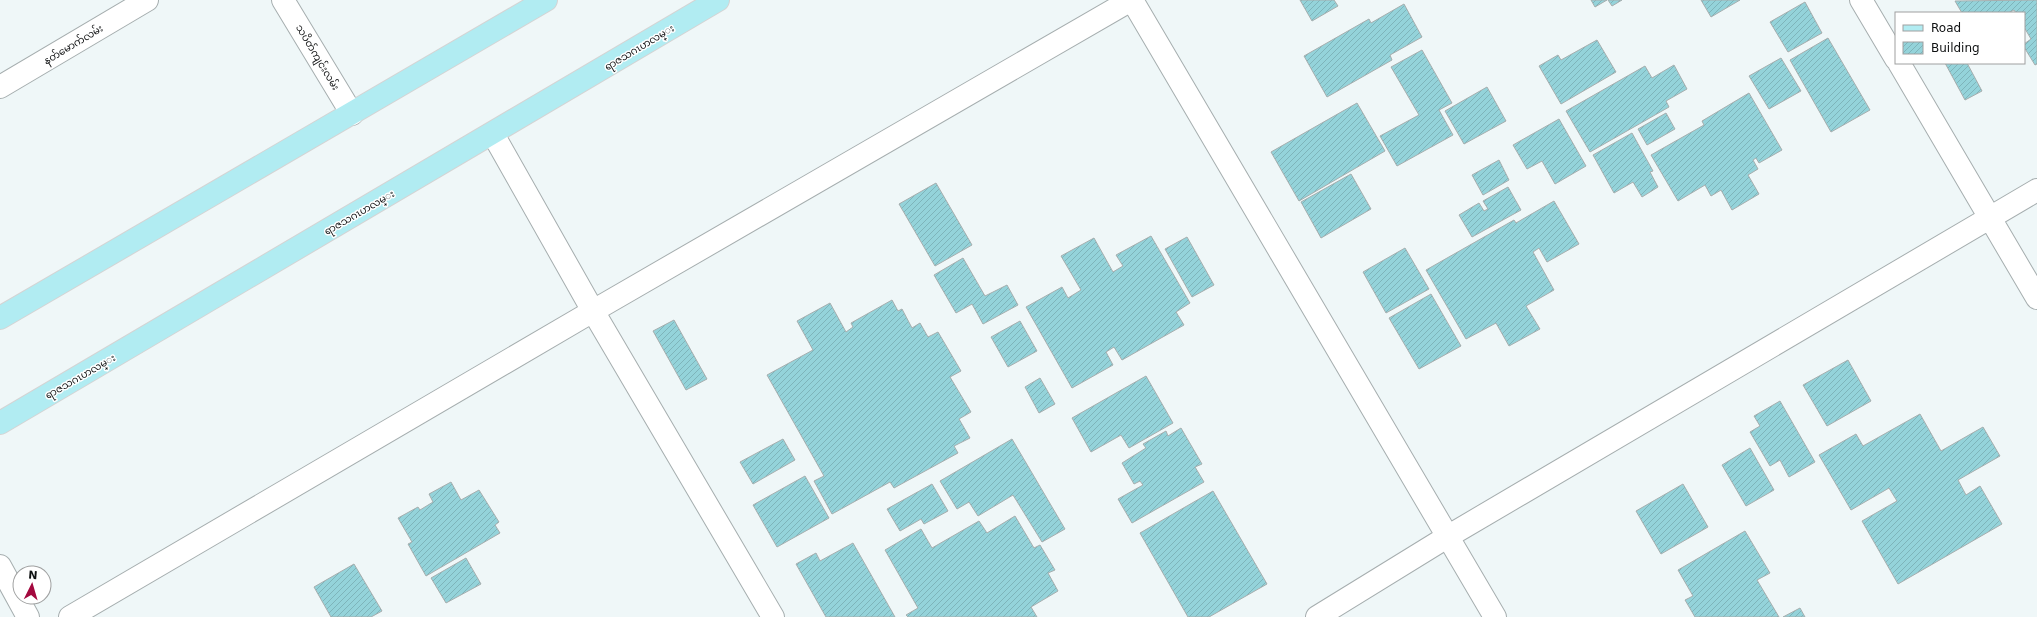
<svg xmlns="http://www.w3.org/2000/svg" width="2037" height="617" viewBox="0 0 2037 617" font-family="'DejaVu Sans','Noto Sans Myanmar',sans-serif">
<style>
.building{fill:url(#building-hatch);stroke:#a6aeae}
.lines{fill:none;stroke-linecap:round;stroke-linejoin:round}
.minor-casing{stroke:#a6aeaf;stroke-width:24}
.primary-casing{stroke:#d4d4d4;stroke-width:24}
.minor{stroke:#fff;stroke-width:22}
.primary{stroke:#b1ecf2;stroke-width:22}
.labels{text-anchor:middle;stroke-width:3;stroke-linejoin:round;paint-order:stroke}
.street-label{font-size:10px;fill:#0f1112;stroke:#fff}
</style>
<defs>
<pattern id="building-hatch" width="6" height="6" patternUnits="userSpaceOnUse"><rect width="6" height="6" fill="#94d3da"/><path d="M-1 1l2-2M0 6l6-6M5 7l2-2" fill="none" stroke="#7eb4ba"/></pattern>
</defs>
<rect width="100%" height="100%" fill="#eff7f8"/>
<path class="building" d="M1300,0H1334L1338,6L1312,21Z
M1591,0H1607L1595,7Z
M1608,0H1622L1612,6Z
M1701,0H1740L1711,17Z
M2037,0V64L2035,65L2024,47V44L2031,39L2024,27V13H2016L2014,10L2008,13H1962L1955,1Z
M1805,2L1822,33L1788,52L1770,22Z
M1404,4L1422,37L1390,55L1392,60L1327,97L1304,56L1369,19L1371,23Z
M1828,38L1870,110L1831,132L1790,60Z
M1597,40L1616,72L1561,104L1539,66L1558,55L1561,60Z
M1422,50L1452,103L1439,110L1453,135L1397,166L1380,136L1419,115L1391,67Z
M1781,58L1801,91L1769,109L1749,76Z
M1945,63H1967L1982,91L1965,100Z
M1674,65L1687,89L1666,101L1669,107L1590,152L1566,111L1645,66L1652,78Z
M1487,87L1506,121L1464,144L1445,111Z
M1749,93L1782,150L1759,163L1756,158L1753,160L1758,169L1748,175L1759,194L1732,210L1721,190L1711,196L1705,185L1678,201L1651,155L1704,125L1702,121Z
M1357,103L1385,151L1299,201L1271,152Z
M1666,113L1675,129L1647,145L1638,129Z
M1559,119L1586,166L1555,184L1542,161L1527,169L1513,145Z
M1632,133L1653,171L1650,172L1658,187L1642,197L1633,182L1614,193L1593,155Z
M1499,160L1509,180L1483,195L1472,175Z
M1351,174L1371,209L1321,238L1301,202Z
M936,183L972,245L935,266L899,204Z
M1508,187L1521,210L1472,237L1459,215L1479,203L1484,211L1488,209L1483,201Z
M1554,201L1579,244L1547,262L1539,248L1533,252L1554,290L1526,306L1540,329L1509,346L1496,323L1466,339L1426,270L1514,220L1516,223Z
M1151,236L1190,303L1176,312L1184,325L1122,360L1114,347L1106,352L1113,365L1072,388L1026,307L1062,287L1068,298L1081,290L1061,256L1094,238L1113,272L1123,266L1116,255Z
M1187,237L1214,285L1192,297L1165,249Z
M1405,248L1429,289L1386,313L1363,272Z
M963,258L985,296L1007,285L1018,305L983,324L972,304L956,313L934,275Z
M1431,294L1461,346L1419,369L1389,318Z
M892,300L898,311L902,309L912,328L920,323L928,337L938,332L961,371L950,377L971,412L959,419L970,438L954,446L958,453L894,488L890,482L832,514L814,481L824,476L767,375L813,350L797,321L830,303L846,332L853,327L851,323Z
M674,320L707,379L686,390L653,331Z
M1020,321L1037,351L1008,367L991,337Z
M1848,360L1871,401L1827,426L1803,385Z
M1146,376L1173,423L1129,448L1121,435L1091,452L1072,418Z
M1040,378L1055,404L1039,413L1025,387Z
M1780,401L1815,462L1789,477L1780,460L1770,466L1750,432L1760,426L1754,416Z
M1920,414L1941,451L1983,427L2000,456L1958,480L1966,495L1980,486L2002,524L1898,584L1862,521L1897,501L1889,488L1851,510L1819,455L1856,434L1863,446Z
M1181,428L1202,464L1195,467L1204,482L1132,523L1118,499L1143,485L1140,481L1134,484L1122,463L1146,448L1143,444L1166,431L1168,436Z
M783,439L795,460L753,484L740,462Z
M1012,439L1065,529L1042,542L1013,495L978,516L969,502L957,509L940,481Z
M1750,448L1774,490L1746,506L1722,465Z
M805,476L829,518L777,547L753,505Z
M451,482L461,500L479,490L499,522L495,525L500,533L426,576L408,544L412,542L398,518L418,507L420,510L433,502L429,494Z
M932,484L948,511L924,524L921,519L900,531L887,509Z
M1683,484L1708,527L1661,554L1636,511Z
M1213,491L1267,584L1209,617H1188L1140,533Z
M1015,516L1034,548L1040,545L1055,570L1048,573L1058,591L1031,607L1037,617H908L906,615L918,608L885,550L921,529L932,548L979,521L987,533Z
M1745,531L1770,573L1757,580L1779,617H1695L1685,600L1693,596L1678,570Z
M853,543L895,617H826L796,564L816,553L820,561Z
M466,558L481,584L446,603L431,578Z
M354,564L382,611L371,617H331L314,587Z
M1800,608L1805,617H1783Z"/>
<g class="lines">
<g class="minor-casing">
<path id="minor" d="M283,0L352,114
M1132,0L1495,617
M1861,0L1896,59
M1899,63L2037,298
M0,87L147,0
M493,134L593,311L773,617
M0,566L28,617
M70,617L593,311L1131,0
M1317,617L1447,537L2037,190"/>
</g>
<g class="primary-casing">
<path id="primary" d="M0,318L546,0
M0,423L718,0"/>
</g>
<use href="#minor" class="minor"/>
<use href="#primary" class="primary"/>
</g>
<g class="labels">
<g class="street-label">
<text transform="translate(73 44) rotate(-31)" y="4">နတ်မောက်လမ်း</text>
<text transform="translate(639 47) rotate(-31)" y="4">ရာဇသဂၤဟလမ္း</text>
<text transform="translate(318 57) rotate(59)" y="4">သပိတ်ကျင်းလမ်း</text>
<text transform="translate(359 212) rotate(-30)" y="4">ရာဇသဂၤဟလမ္း</text>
<text transform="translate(80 376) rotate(-30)" y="4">ရာဇသဂၤဟလမ္း</text>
</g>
</g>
<rect x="1895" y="12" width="130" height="52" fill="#ffffff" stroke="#9fa0a0"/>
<rect x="1903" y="25" width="20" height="6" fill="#b1ecf2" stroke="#9fa0a0"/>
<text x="1931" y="32" font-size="12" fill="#0f1112">Road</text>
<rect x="1903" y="42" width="20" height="12" fill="url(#building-hatch)" stroke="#9fa0a0"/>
<text x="1931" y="52" font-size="12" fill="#0f1112">Building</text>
<g transform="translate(32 585) rotate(5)"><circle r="19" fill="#ffffff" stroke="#9fa0a0"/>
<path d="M0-3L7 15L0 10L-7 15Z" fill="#a3083e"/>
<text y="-6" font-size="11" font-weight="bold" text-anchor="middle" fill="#0f1112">N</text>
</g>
</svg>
